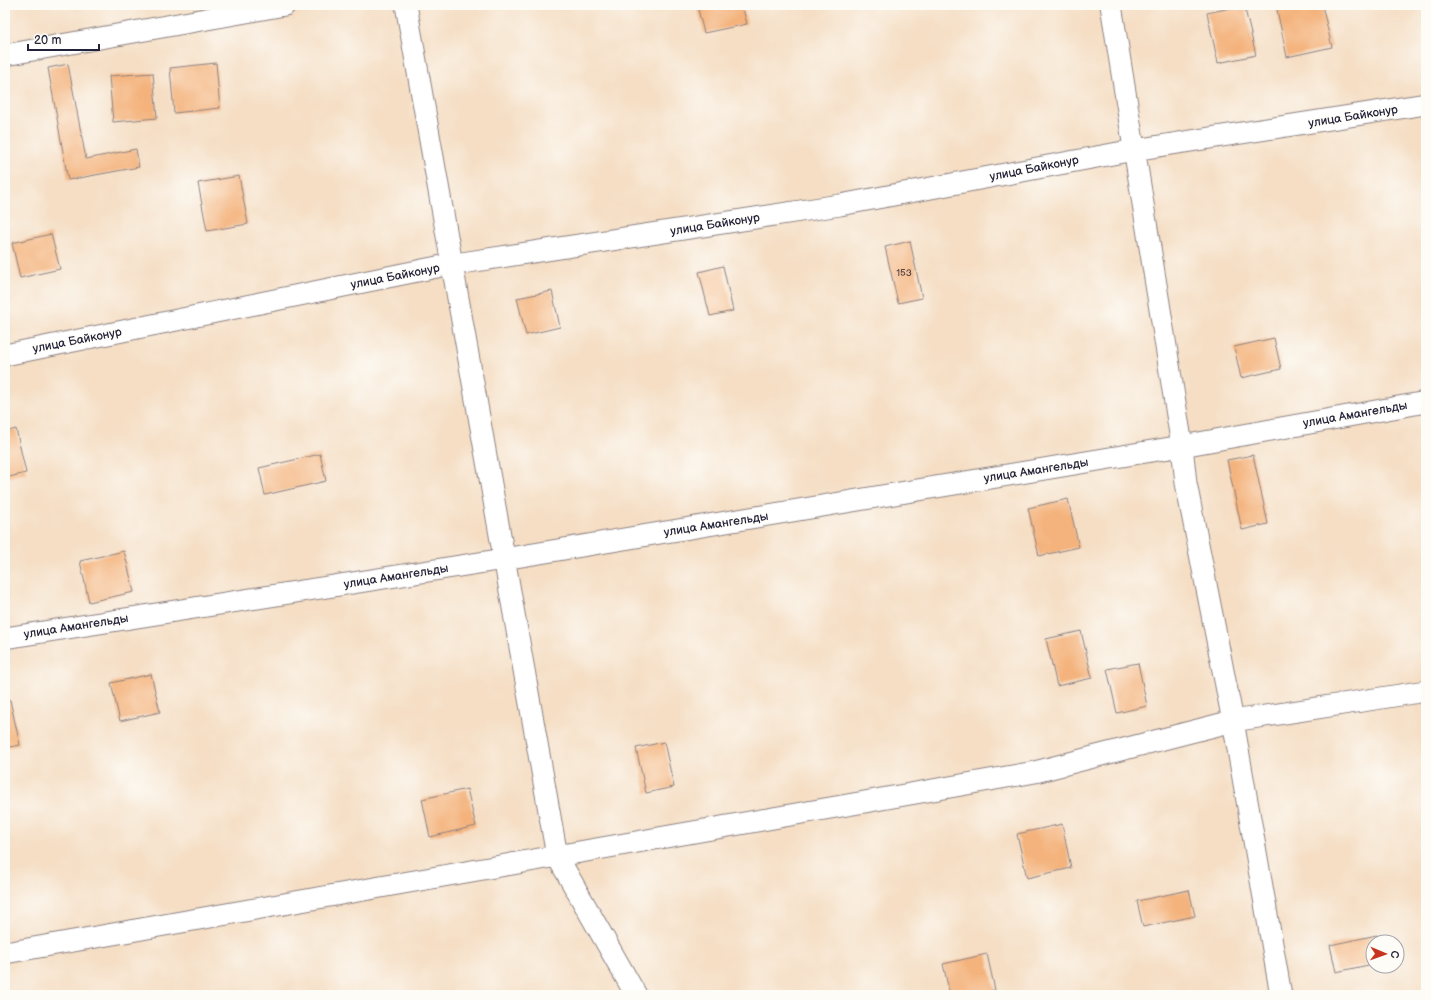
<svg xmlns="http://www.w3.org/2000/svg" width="1431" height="1000" viewBox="0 0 1431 1000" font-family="'Balsamiq Sans',sans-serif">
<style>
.building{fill:#f4b37d}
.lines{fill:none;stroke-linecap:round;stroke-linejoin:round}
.street-casing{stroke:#8c8080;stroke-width:23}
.street{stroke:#fff;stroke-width:21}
.labels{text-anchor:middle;stroke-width:3;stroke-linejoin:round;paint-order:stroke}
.number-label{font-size:10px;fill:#56464c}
.street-label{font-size:12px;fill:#22223b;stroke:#fdfcf7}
</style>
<rect width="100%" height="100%" fill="#fdfcf7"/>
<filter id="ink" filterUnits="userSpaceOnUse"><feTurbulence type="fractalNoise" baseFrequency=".025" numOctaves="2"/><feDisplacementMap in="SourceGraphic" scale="8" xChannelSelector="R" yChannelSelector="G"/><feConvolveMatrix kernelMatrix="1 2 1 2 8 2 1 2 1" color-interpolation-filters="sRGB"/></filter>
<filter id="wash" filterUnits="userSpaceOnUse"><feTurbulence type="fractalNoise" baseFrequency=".012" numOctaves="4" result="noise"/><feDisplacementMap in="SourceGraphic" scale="16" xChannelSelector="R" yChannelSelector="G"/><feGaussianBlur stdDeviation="0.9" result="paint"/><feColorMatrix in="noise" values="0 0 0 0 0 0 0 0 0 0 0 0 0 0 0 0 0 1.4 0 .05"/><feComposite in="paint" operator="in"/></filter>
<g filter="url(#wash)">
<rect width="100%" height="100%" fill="#f5dec4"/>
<g id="blocks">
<path class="building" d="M697,5H742L747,24L704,33Z
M1244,5L1256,55L1218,63L1207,13Z
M1276,5H1322L1332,47L1287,57Z
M216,63L220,108L174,113L170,68Z
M68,64L86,159L136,149L139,167L68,180L48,68Z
M153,73L157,118L113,122L109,76Z
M239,176L248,224L207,231L198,183Z
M51,234L60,269L20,278L12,243Z
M910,241L922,298L898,303L885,247Z
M723,266L733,311L710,316L699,272Z
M552,291L560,327L526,335L517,298Z
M1274,338L1281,369L1241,378L1234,347Z
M16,429L26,473L5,478V432Z
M320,454L326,481L265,495L259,468Z
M1253,455L1268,524L1242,530L1227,460Z
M1068,499L1079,547L1039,556L1028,508Z
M124,551L134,592L89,602L80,561Z
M1081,631L1092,678L1057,686L1046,639Z
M1138,663L1147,706L1117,713L1107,669Z
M151,674L160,712L120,721L111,683Z
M10,700L20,745L5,748V701Z
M664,742L674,787L646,793L636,748Z
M467,789L476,826L430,837L422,799Z
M1062,824L1071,868L1027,878L1017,834Z
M1189,890L1195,916L1143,927L1137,901Z
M1377,935L1378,942H1373V964L1336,972L1330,945Z
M987,954L995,990L972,995H950L943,964Z"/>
</g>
</g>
<g filter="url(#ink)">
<use href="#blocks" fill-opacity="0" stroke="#8c8080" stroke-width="1"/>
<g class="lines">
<g class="street-casing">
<path id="street" d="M406,5L557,856L636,995
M1111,5L1182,446L1186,483L1233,721L1281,995
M5,55L285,5
M5,355L442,266L840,205L1134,150L1426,104
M5,638L504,559L1182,446L1426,402
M5,953L1035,772L1233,721L1426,691"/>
</g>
<use href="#street" class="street"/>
</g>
</g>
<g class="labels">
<g class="number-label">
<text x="904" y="276">153</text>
</g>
<g class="street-label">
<text transform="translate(1353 116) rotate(-9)" y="4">улица Байконур</text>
<text transform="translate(1034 168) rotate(-11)" y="4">улица Байконур</text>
<text transform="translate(715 224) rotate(-9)" y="4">улица Байконур</text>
<text transform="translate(395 276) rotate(-11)" y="4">улица Байконур</text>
<text transform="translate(77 340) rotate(-11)" y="4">улица Байконур</text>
<text transform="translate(1355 414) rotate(-10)" y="4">улица Амангельды</text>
<text transform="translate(1036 470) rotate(-9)" y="4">улица Амангельды</text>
<text transform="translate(716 524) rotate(-9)" y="4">улица Амангельды</text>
<text transform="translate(396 576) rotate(-9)" y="4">улица Амангельды</text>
<text transform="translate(76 626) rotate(-9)" y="4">улица Амангельды</text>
</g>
</g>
<rect width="1431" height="1000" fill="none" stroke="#fdfcf7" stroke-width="20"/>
<g transform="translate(1385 954) rotate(92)"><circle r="19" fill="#fdfcf7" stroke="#a5a5ac"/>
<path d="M0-3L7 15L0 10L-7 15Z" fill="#c8321e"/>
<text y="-6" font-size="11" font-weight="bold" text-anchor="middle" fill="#22223b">С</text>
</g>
<path d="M28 44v6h71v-6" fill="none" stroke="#22223b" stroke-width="2"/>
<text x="34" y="44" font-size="12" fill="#22223b" stroke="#fdfcf7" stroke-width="3" paint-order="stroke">20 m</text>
</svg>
